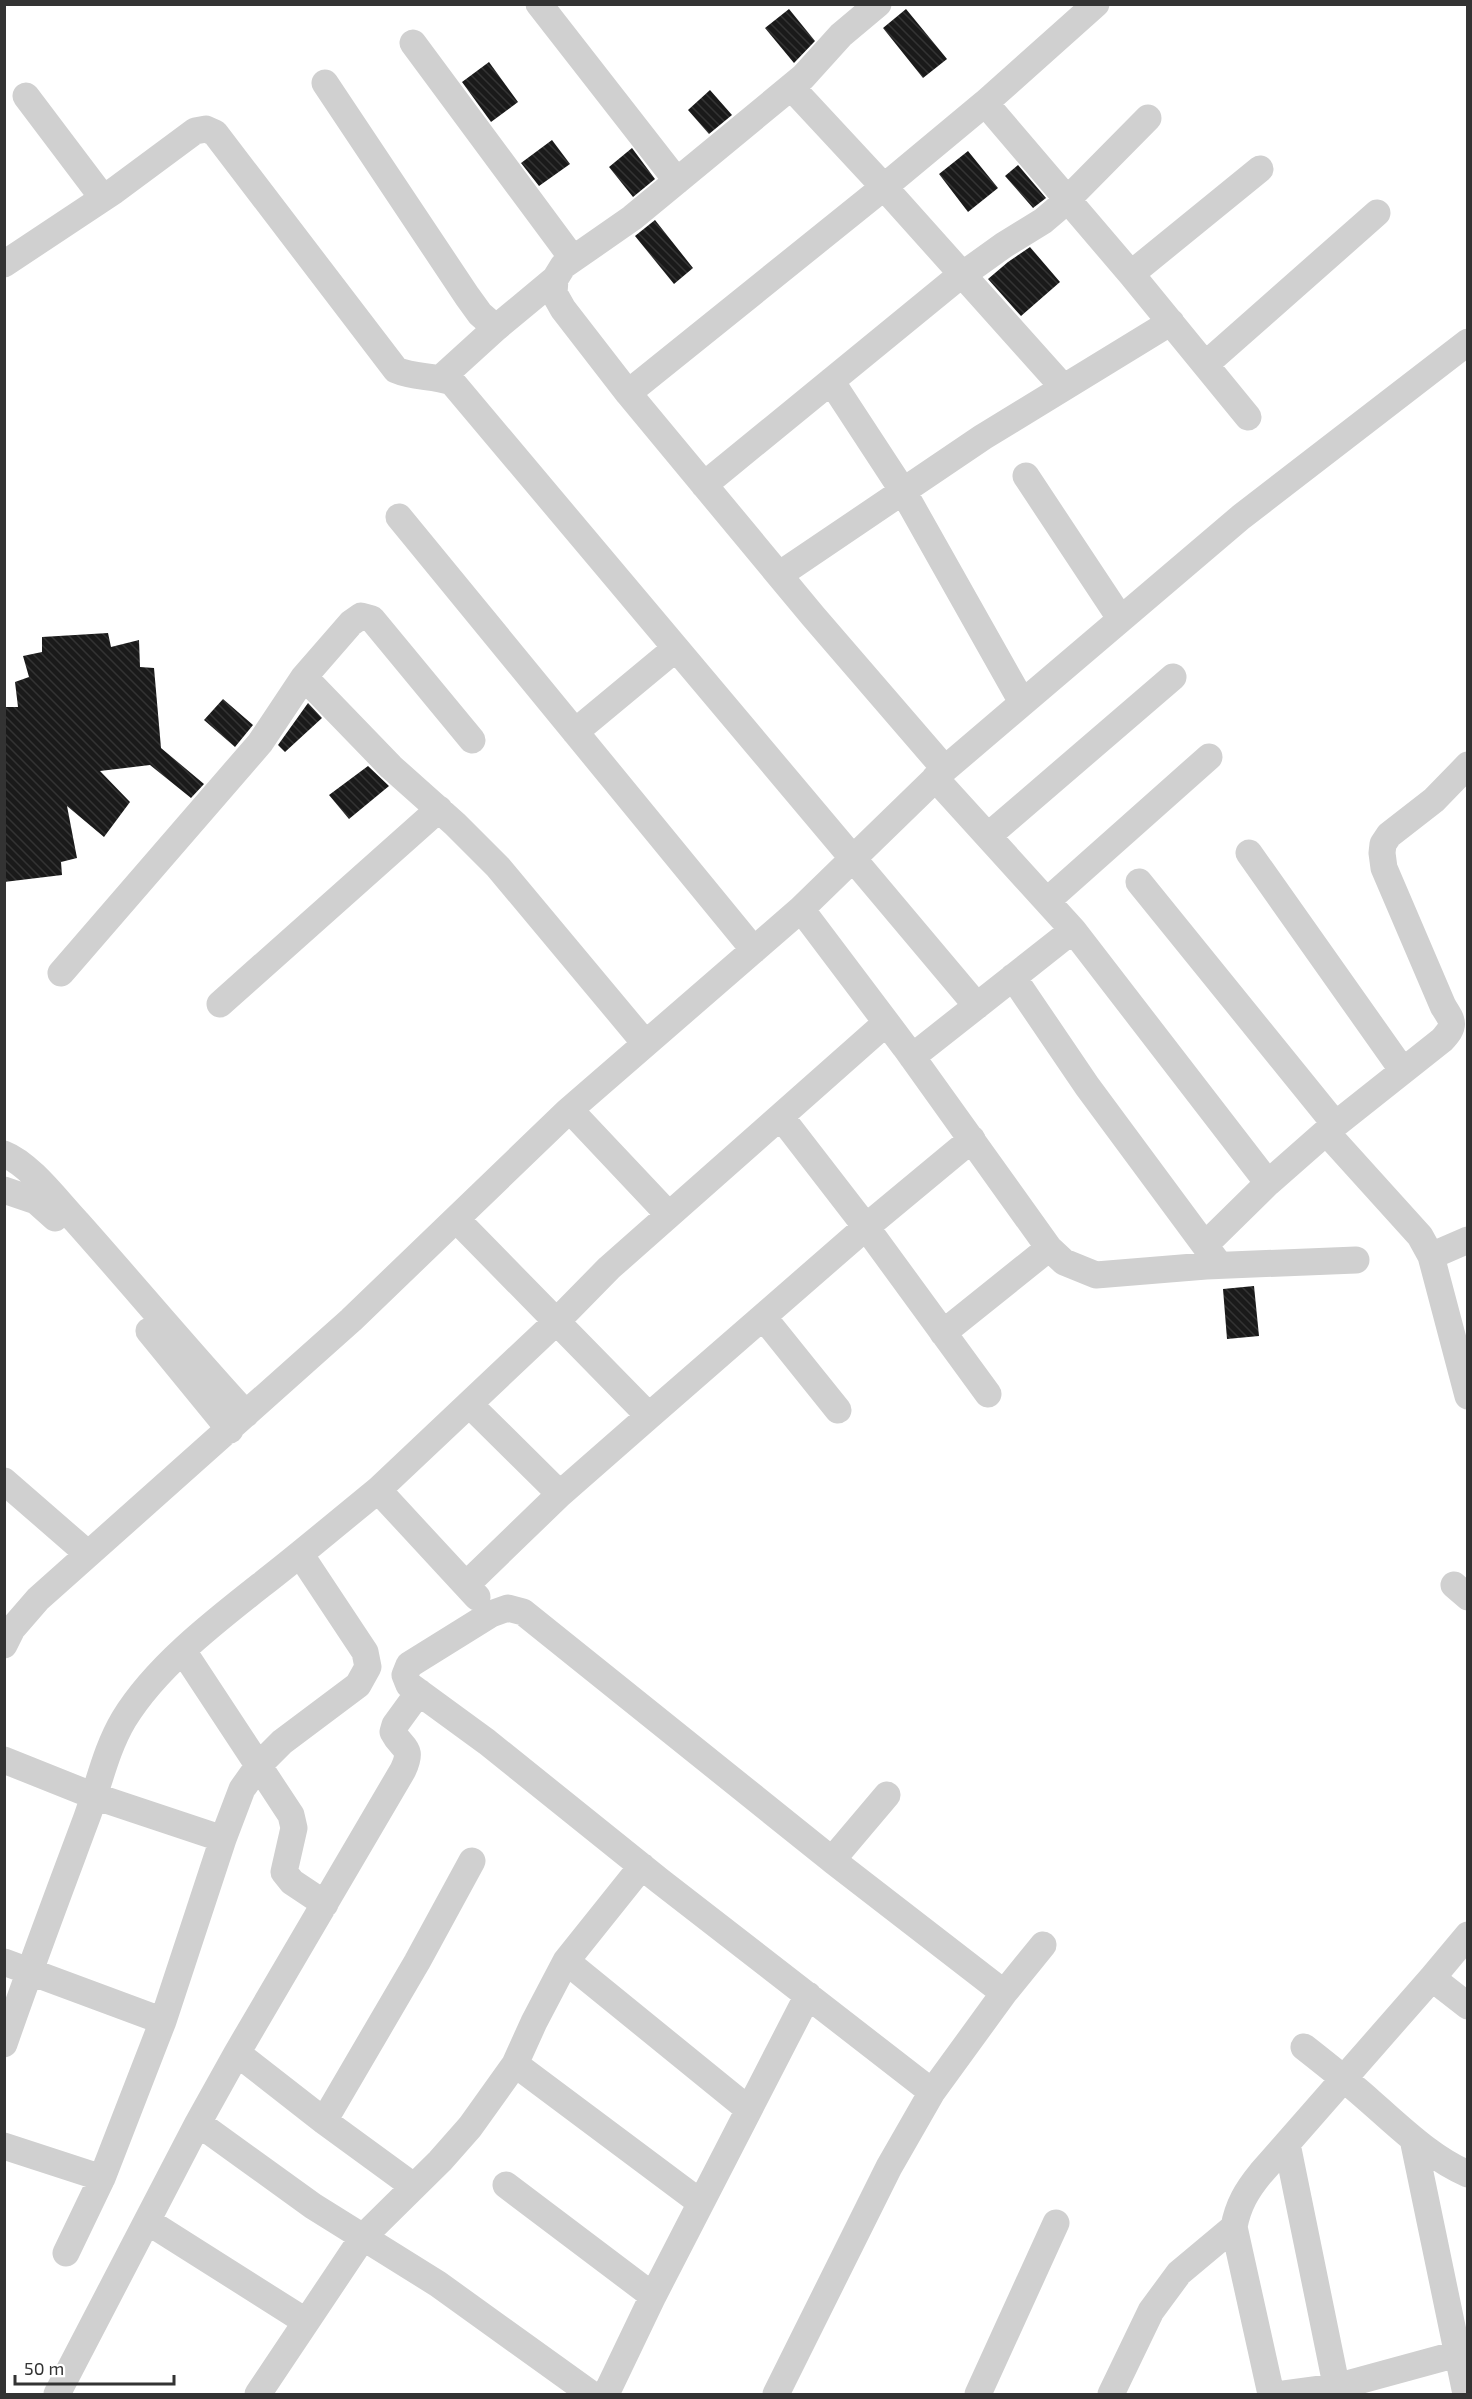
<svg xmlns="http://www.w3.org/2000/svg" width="1472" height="2399" viewBox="0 0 1472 2399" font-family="'Exo 2',sans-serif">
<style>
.building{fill:url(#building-back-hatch)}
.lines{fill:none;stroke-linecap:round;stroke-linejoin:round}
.minor{stroke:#d0d0d0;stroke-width:27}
</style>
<defs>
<pattern id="building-back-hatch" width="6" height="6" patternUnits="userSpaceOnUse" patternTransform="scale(1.5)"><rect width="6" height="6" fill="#1a1a1a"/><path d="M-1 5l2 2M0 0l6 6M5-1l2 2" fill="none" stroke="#333"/></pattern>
</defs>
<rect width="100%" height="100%" fill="#fff"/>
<path class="building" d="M789,9L815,41L794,63L765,28Z
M906,9L947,59L923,78L883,28Z
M489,62L518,102L491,122L462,82Z
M710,90L732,115L709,134L688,110Z
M552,140L570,164L539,186L521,163Z
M632,148L655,179L633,197L609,167Z
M968,151L998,188L968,212L939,174Z
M1018,165L1046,198L1033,208L1005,176Z
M655,220L693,268L674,284L635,236Z
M1030,247L1060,282L1021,316L988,279L1008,262Z
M108,633L111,647L139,640L140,667L154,668L161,748L204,784L191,798L150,765L100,771L130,802L104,837L67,806L77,858L61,862L62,875L4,882V707H18L15,682L29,677L23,656L42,652V637Z
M223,699L253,725L235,747L204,720Z
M308,703L322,718L285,752L278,745Z
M368,766L389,786L349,819L329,795Z
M1254,1286L1259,1336L1227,1339L1223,1289Z"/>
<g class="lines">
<path class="minor" d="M539,4L677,181
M878,4L841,35L803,77L632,218L563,266L555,279L554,293L563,309L628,393L813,616L945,769
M413,43L573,259
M325,83L467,296L480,314L496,328L555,279
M791,87L884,187L1063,387
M26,96L103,198
M985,103L1131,274L1248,417
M4,264L114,191L195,131L206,129L215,133L396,370C414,378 433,375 452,382L977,1006
M1131,274L1260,169
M1206,364L1377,213
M441,378L496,328
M831,381L903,491L1022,702
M628,393L884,187L985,103L1096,4
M1026,476L1120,618
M704,485L951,283L1004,245L1043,221L1063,204L1148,118
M399,517L754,950
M779,575L983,437L1171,322
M304,677L351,623L361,616L372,619L472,740
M575,732L675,649
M935,778L1073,930L1268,1183
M988,836L1173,677
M1249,853L1403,1071
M1139,882L1335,1124
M1047,901L1209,757
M801,909L905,1047L1049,1248L1064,1262L1096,1275L1206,1266L1356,1260
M61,973L260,743L304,677L391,767L455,824L498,867L645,1043
M1013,977L1087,1086L1215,1259
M220,1004L439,809
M912,1057L1073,930
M570,1110L669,1215
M781,1117L866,1227L988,1394
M1326,1132L1420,1236L1431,1256L1468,1396
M4,1154C30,1164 58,1202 77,1222C134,1286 188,1351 246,1414
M4,1190L36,1201L55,1218
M456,1219L649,1416
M1205,1245L1268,1183L1326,1132L1442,1040C1456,1025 1453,1022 1443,1006L1384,868L1382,853L1383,844L1389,835L1434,800L1468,765
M1431,1256L1468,1240
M764,1318L838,1410
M149,1331L230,1430
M943,1333L1049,1248
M469,1404L560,1494
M4,1481L88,1554
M378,1490L477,1597
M300,1554L378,1490L556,1322L609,1268L886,1023
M467,1584L560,1494L649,1416L866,1227L972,1139
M1454,1585L1468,1597
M4,1645L12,1629L38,1599L351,1320L567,1112L801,909L945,769L1241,517L1468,342
M183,1651L291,1815L294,1828L284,1872L292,1882L325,1904
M4,1760L94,1796L223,1839L242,1789L259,1765L282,1742L358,1685L368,1667L365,1652L300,1554C242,1602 163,1655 124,1719C106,1749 99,1784 87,1817C59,1892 30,1968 4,2044
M887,1795L832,1860L523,1612L508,1608L491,1614L409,1665L405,1675L409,1685L487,1742L660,1881L932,2092
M832,1860L1004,1993
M566,1961L748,2109
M4,1962L163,2021
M1432,1978L1468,2006
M1304,2047C1327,2065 1350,2083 1372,2103C1402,2129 1431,2158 1468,2174
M237,2053L324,2121L413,2186
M515,2064L701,2203
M324,2121L417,1962L472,1861
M198,2123L313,2206L438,2284L591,2394
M1413,2139L1466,2394
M1287,2144L1338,2394
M4,2146L102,2178
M506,2185L653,2296
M147,2221L305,2321
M66,2253L102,2178L163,2021L223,1839
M57,2394L198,2123L237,2053L403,1770C414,1746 402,1750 393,1732L395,1725L419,1692
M258,2394L363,2237L440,2161L470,2127L515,2064L534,2022L566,1961L642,1866
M606,2394L653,2296L808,1995
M776,2394L889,2167L932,2092L1004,1993L1043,1945
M978,2394L1056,2223
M1111,2394L1151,2311L1179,2273L1234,2227
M1271,2394L1234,2227C1238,2205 1247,2190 1261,2173L1432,1978L1468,1935
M1284,2394L1336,2387L1457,2354"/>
</g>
<rect width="1472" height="2399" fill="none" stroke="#333333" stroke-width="12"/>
<path d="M15 2375v9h159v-9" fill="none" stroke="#333333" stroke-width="3"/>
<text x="24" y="2375" font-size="18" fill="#333333" stroke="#ffffff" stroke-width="4.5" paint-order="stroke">50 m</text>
</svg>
